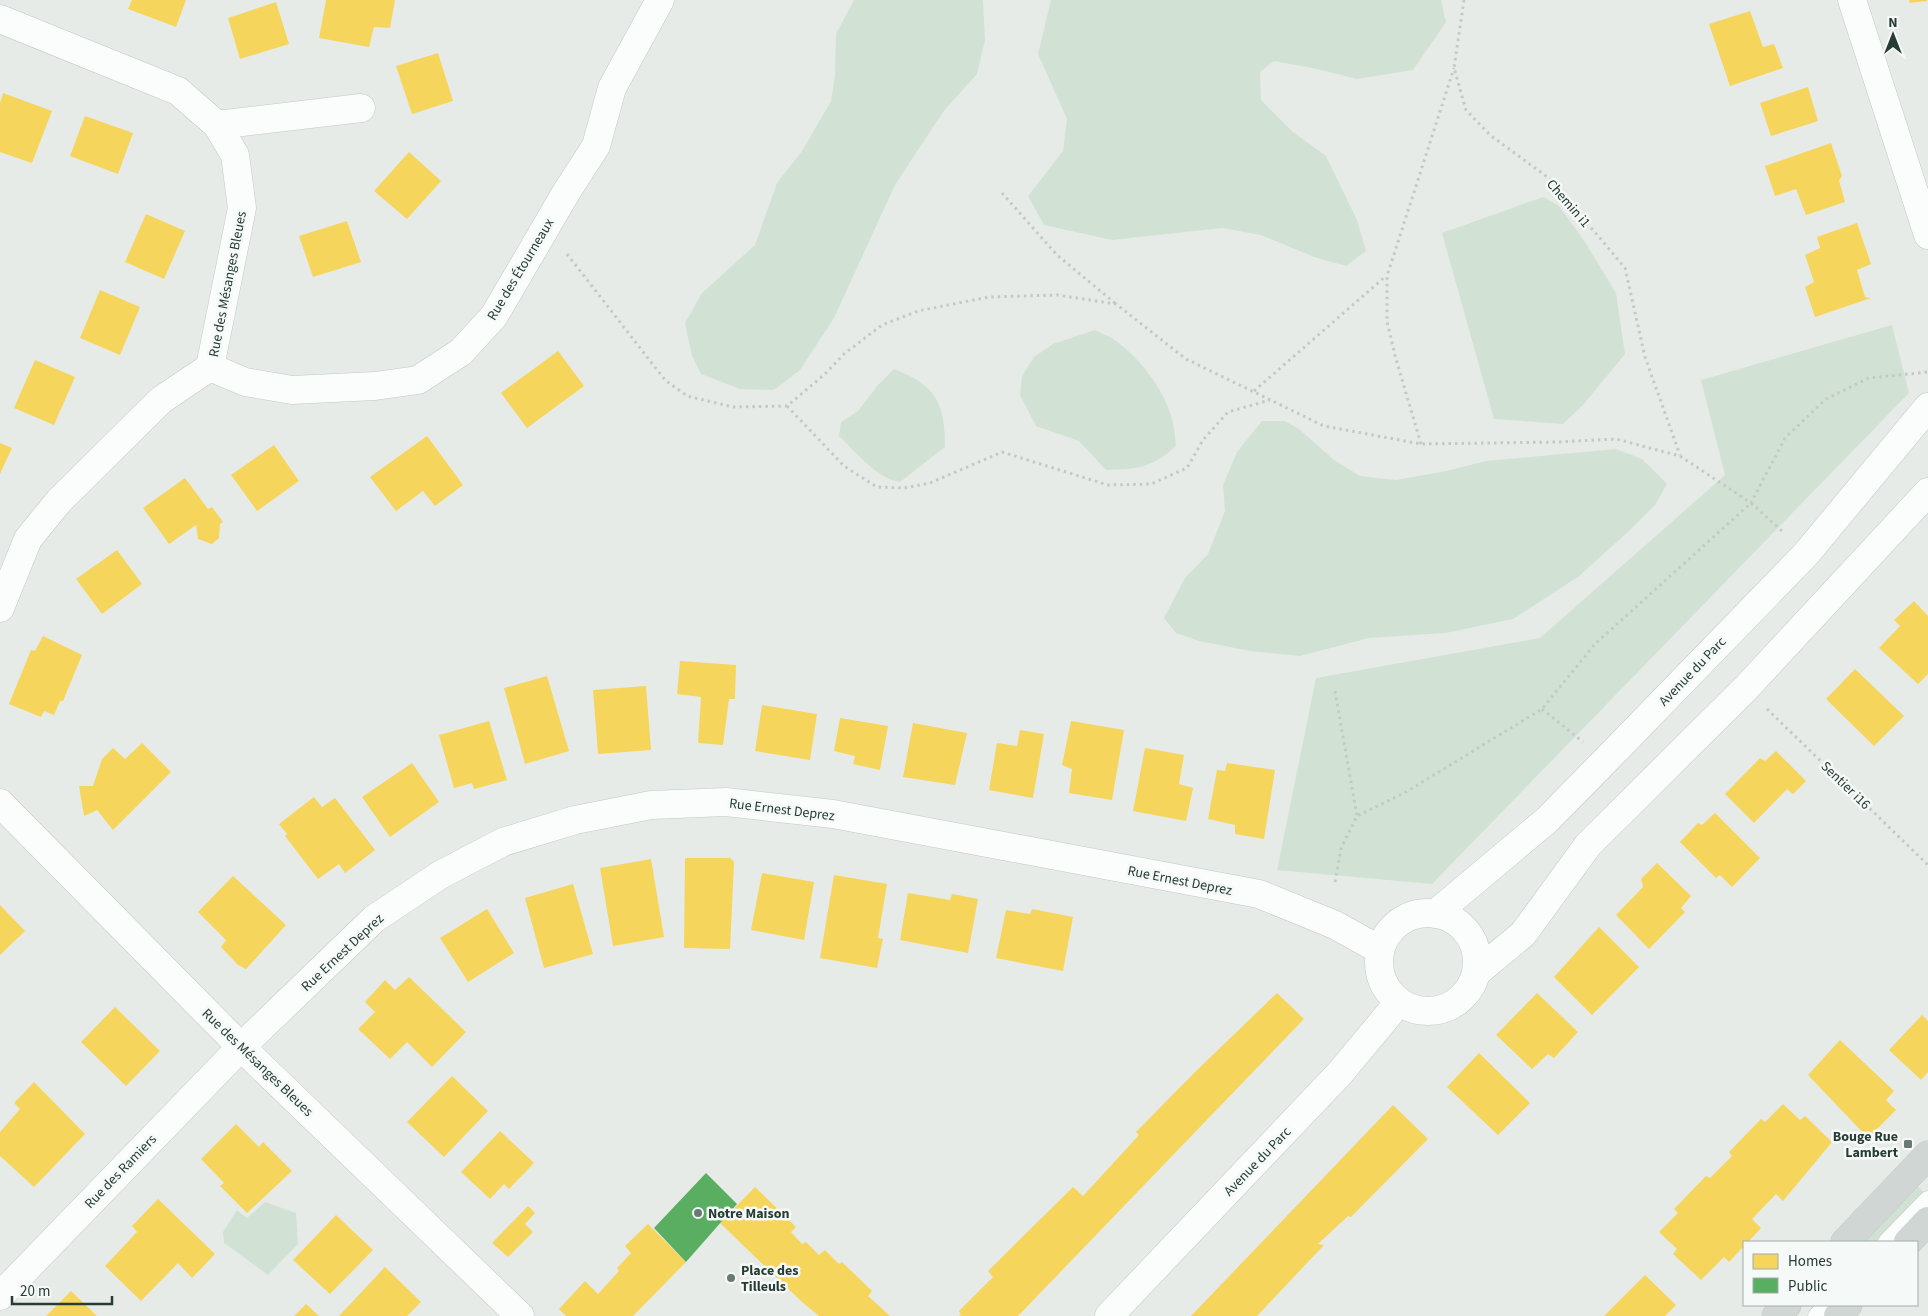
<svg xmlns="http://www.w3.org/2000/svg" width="1928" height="1316" viewBox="0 0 1928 1316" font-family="'Source Sans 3',sans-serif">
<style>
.green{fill:#d1e2d5}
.homes{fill:#f6d55c}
.public{fill:#5aae61}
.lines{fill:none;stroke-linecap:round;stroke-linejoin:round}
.service-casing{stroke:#c3c8c5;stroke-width:19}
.minor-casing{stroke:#c3c8c5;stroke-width:29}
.primary-casing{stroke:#c3c9c7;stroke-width:29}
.path{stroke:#c3cac6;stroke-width:3;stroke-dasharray:2.5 4;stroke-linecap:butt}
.service{stroke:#fbfcfc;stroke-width:18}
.minor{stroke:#fbfcfc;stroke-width:28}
.primary{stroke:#cfd6d3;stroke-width:28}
.poi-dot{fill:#697973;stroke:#f5f9f7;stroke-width:2}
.labels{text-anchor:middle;stroke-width:5;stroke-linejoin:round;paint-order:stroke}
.street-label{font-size:14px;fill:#263c34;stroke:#f5f9f7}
.poi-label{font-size:14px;font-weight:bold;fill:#263c34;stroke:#f5f9f7;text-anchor:start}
</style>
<rect width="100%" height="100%" fill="#e6ebe8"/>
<path class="green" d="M854,0H983L985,40L977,74L943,112L895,185L834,318L800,370L774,390L740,389L701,374L692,356L685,323L702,293L755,245L777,183L802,151L831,101L835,76L836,34Z
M1051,0H1441L1446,22L1413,70L1357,79L1317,69L1274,61L1260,72L1261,100L1293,132L1326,156L1357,220L1366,251L1346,266L1314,257L1261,235L1222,228L1112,240L1044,225L1028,196L1063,151L1067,119L1038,54Z
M1543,197L1559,206L1585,242L1616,293L1625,354L1583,405L1563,424L1494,419L1442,233Z
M1892,325L1909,393L1432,884L1277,870L1316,678L1540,638L1725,475L1701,380Z
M1095,330C1100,333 1107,335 1112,338C1138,356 1161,385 1171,415C1174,425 1175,436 1176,446C1152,468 1138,469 1106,470L1079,441L1036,426L1020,395L1022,376L1034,357L1053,344Z
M894,369C936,385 945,403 945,447L900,482C876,478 856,452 839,436L841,422L858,411L878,385Z
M1262,421H1285L1299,429L1334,460L1360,476L1396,480L1446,471L1486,461L1616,449L1642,459L1667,484L1655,505L1629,531L1578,577L1513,619L1446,633L1369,638L1300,656L1250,651L1199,641L1176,633L1164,618L1185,578L1208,554L1225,511L1223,485L1237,452Z
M1913,1182L1924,1192L1876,1242H1856Z
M265,1202L296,1213L298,1244L268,1275L224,1243L223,1232L237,1210L247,1218Z"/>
<path class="homes" d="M132,0H186L176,27L128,9Z
M326,0H395L390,28L374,27L369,47L319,38Z
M1909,0H1927V1L1910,3Z
M276,2L289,44L240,59L228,18Z
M1750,11L1763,47L1774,44L1783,68L1730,86L1709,24Z
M438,53L453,101L412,114L396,66Z
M1808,87L1818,121L1771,136L1760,103Z
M3,93L52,111L32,163L0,152V103Z
M85,116L133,133L118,174L70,156Z
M1831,143L1842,176L1839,180L1845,202L1806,215L1796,189L1775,196L1765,166Z
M409,152L441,181L407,219L374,191Z
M146,214L185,231L164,279L125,262Z
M347,221L361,262L313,277L299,236Z
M1857,223L1871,264L1857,270L1865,297L1871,298L1815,317L1805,287L1814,282L1805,255L1820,248L1817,237Z
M100,290L140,307L120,355L80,338Z
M558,351L584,386L527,428L501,393Z
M35,360L75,377L54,425L14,408Z
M427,436L463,485L435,506L423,491L396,511L370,477Z
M0,443L12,448L0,474Z
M274,445L299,481L257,511L231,475Z
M185,478L208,509L212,507L223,522L220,524L219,538L212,544L198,539L196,525L169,544L143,508Z
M117,550L142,584L102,614L76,579Z
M1914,601L1928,616V674L1918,684L1879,648L1900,626L1894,620Z
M43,636L82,655L63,701H60L54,715L44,711L41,717L9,704L31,650L35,651Z
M680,661L736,665L735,696V699H729L723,745L698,743L701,697L677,694Z
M1855,669L1904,716L1874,746L1826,699Z
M547,676L569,751L525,764L504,688Z
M646,686L651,750L598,754L593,690Z
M762,705L817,714L810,760L755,751Z
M840,718L888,726L880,770L853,764L855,756L834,751Z
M489,721L507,780L474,789L472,783L454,788L439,735Z
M1071,721L1124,730L1112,800L1069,793L1072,769L1062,765Z
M913,723L967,733L955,785L903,777Z
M1020,730L1044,734L1033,798L989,790L997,743L1017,746Z
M142,743L171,772L113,830L97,810L84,816L79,786H93L102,759L113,748L125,759Z
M1145,748L1184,755L1179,784L1193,788L1186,821L1133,811Z
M1776,751L1806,781L1793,794L1787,789L1754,823L1725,794L1760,758L1765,761Z
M412,763L439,802L390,837L362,797Z
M1227,763L1275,770L1264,839L1235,834V825L1208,819L1217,770L1225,771Z
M314,797L322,807L335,798L375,850L345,873L339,864L318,879L285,836L287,834L279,824Z
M1715,813L1760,858L1732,887L1720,875L1716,878L1680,842L1698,823L1702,825Z
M729,857L734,862L730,949L684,948L685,858H729Z
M651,859L664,937L613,946L600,868Z
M1657,863L1691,896L1681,908L1685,912L1649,949L1616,915L1643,887L1641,879Z
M762,873L814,882L804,940L751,930Z
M834,875L887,884L878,938L883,939L877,968L820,958Z
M233,876L286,925L246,969L238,965L221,947L226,940L198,912Z
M573,884L593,954L544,968L525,898Z
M908,893L950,900L952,894L978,899L968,953L900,940Z
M0,905L25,931L0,955Z
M487,909L514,953L468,982L440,938Z
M1032,909L1073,917L1063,971L996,958L1006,910L1030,914Z
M1599,927L1639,967L1592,1015L1554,977Z
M409,977L466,1032L432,1067L407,1042L390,1059L358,1029L375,1012L365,1002L385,980L395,990Z
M1277,993L1304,1019L1018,1316H959L961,1314L959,1311L993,1277L988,1271L1073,1187L1083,1196L1139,1135L1136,1132L1194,1073Z
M1537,993L1578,1032L1554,1058L1548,1054L1532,1069L1496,1035Z
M115,1007L160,1051L126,1086L81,1042Z
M1922,1015L1928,1021V1072L1921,1080L1889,1050Z
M1840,1040L1894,1091L1886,1100L1896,1110L1868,1138L1808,1075Z
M1479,1053L1530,1103L1498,1135L1447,1087Z
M452,1076L488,1111L444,1157L407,1122Z
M34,1082L85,1134L34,1187L0,1156V1132L20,1109L14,1103Z
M1783,1104L1800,1120L1805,1116L1832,1142L1783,1201L1776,1194L1752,1219L1761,1228L1748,1242H1744V1246L1729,1262L1724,1257L1701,1280L1673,1254L1677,1249L1659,1232L1678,1213L1674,1209L1706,1176L1710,1178L1732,1156L1729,1152L1761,1119L1765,1122Z
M1393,1105L1428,1139L1351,1217L1348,1216L1318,1244L1324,1245L1257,1316H1191Z
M236,1124L259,1147L263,1142L292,1171L247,1213L220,1186L224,1183L201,1159Z
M500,1131L534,1163L509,1189L504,1184L490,1199L461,1172Z
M755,1187L796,1227L791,1232L802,1244L806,1242L819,1255L825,1250L839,1264L842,1262L872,1291L868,1296L890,1316H819L802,1302L720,1223Z
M158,1199L215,1254L192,1278L178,1263L141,1301L105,1266L137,1232L132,1226Z
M528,1206L535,1213L525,1224L533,1232L508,1257L492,1243Z
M336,1215L373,1250L330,1294L293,1260Z
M648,1224L686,1262L633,1316H566L559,1309L585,1281L598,1294L619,1271L617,1268L631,1253L625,1246Z
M385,1267L421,1302L407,1316H339Z
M1645,1275L1676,1305L1665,1316H1604Z
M71,1291L97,1316H46Z
M306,1304L319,1316H294Z"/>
<path class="public" d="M706,1173L737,1204L686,1262L654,1228Z"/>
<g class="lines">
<g class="service-casing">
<path id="service" d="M1887,1242L1928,1200
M1817,1316L1828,1305"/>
</g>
<g class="minor-casing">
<path id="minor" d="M1852,0L1928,235
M0,19L178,91L217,125L235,155L242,208L210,367L161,400L59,501L28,539L0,608
M217,125L361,108
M210,367L245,382L292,390L375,386L418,380L461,352L494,316L567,191L596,146L612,88L660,0
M0,803L241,1047L520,1316
M1379 962a49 49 0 1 1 98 0a49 49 0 1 1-98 0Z
M1435,914L1547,820L1606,760L1806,554L1928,407
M1476,973L1523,934L1588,845L1746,688L1928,492
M0,1296L241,1047L374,919L440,875L503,842L575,820L651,805L726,802L833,814L1259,894L1335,925L1380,950
M1109,1316L1340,1073L1399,1002"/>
</g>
<g class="primary-casing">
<path id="primary" d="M1845,1242L1928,1155
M1908,1242L1928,1221
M1776,1316L1787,1305
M1838,1316L1848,1305"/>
</g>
<path class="path" d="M1464,0L1454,68L1466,110L1490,135L1554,182L1569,207L1594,231L1625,268L1645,357L1680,455
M1002,193L1057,255L1116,304
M567,254L665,380L687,396L733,407L787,406L825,374L844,354L882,325L918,311L989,297L1057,295L1116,304L1186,359L1324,426L1421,444L1557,442L1616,439L1680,456L1751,503L1785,438L1826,399L1869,378L1928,372
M1254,391L1386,276
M787,406L844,466L877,487L904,488L930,483L1002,452L1108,485L1151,484L1187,468L1203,440L1228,412L1270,400
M1421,444L1396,359L1387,322V276L1454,68
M1335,691L1357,816
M1542,709L1583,742
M1767,709L1928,865
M1335,882L1341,848L1357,816L1406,792L1542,709L1595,644L1751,503L1783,532"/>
<use href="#service" class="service"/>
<use href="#minor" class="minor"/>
<use href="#primary" class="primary"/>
</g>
<g class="poi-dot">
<rect x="1903" y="1139" width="10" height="10" rx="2.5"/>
<circle cx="698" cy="1213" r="5"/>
<circle cx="731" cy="1278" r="5"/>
</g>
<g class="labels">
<g class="street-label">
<text transform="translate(1569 203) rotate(49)" y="5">Chemin i1</text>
<text transform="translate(520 269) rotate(-59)" y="5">Rue des Étourneaux</text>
<text transform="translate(227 284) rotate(-79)" y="5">Rue des Mésanges Bleues</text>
<text transform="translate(1692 671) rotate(-46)" y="5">Avenue du Parc</text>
<text transform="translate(1846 785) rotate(44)" y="5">Sentier i16</text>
<text transform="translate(782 809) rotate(7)" y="5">Rue Ernest Deprez</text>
<text transform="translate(1180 880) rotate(11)" y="5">Rue Ernest Deprez</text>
<text transform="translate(342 952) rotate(-43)" y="5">Rue Ernest Deprez</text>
<text transform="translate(258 1062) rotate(44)" y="5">Rue des Mésanges Bleues</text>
<text transform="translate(1257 1161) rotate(-46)" y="5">Avenue du Parc</text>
<text transform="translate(120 1171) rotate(-46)" y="5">Rue des Ramiers</text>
</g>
<g class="poi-label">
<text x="1898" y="1141" text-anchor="end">Bouge Rue<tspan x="1898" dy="16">Lambert</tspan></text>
<text x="708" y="1218">Notre Maison</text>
<text x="741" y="1275">Place des<tspan x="741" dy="16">Tilleuls</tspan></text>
</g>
</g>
<rect x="1743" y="1241" width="175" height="65" fill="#f5f9f7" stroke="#a2ada9"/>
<rect x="1753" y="1254" width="25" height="15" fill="#f6d55c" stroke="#a2ada9"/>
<text x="1788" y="1266" font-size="15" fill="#263c34">Homes</text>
<rect x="1753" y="1278" width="25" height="15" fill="#5aae61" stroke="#a2ada9"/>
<text x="1788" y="1291" font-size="15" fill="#263c34">Public</text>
<g transform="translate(1893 35)" stroke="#f5f9f7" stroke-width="4" paint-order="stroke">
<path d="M0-4L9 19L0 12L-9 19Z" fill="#263c34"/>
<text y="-8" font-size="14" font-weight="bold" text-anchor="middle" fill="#263c34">N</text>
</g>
<path d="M12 1296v8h100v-8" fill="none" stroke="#263c34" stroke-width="2.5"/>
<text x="20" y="1296" font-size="15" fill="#263c34" stroke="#f5f9f7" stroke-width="4" paint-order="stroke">20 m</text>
</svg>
